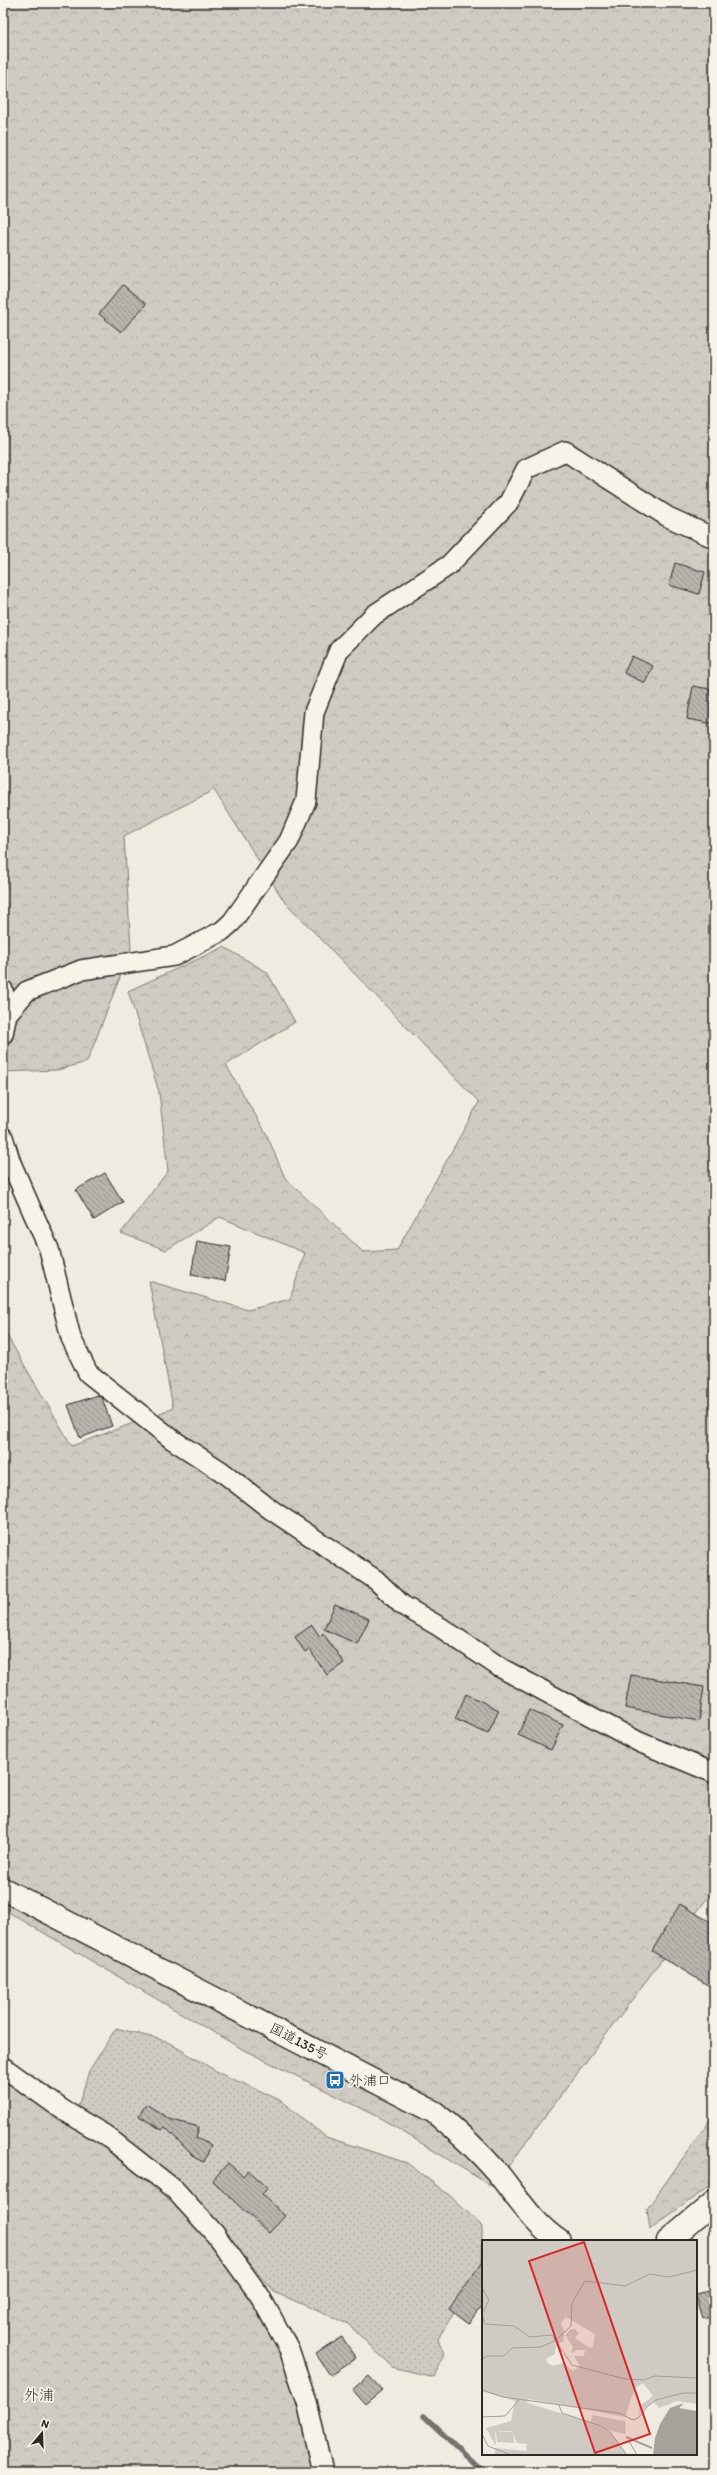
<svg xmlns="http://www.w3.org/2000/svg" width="717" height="2475" viewBox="0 0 717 2475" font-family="Itim,'Klee One',sans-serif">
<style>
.grass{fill:url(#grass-dots);stroke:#7d7b76}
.forest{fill:url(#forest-crowns);stroke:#7d7b76}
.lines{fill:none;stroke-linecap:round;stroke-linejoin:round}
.stream{stroke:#74726e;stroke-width:5.5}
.building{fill:url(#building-back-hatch);stroke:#2b2b2b}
.street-casing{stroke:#2b2b2b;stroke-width:22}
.highway-casing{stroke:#2b2b2b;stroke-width:25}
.street{stroke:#f7f3e8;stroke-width:19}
.highway{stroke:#f7f3e8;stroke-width:22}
.labels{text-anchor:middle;stroke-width:3.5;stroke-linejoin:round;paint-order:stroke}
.street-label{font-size:14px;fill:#2b2b2b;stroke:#f7f3e8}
.poi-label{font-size:14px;fill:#2b2b2b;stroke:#f7f3e8;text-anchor:start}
.neighbourhood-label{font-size:15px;fill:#2b2b2b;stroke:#f7f3e8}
.inset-river{fill:none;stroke:#a4a29a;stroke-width:2}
.inset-road{fill:none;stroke:#a19e98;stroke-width:1}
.view{fill:#d62828;fill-opacity:0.15;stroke:#d62828;stroke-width:2}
.inset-edge{fill:none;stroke:#2b2b2b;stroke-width:2}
</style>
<defs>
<pattern id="grass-dots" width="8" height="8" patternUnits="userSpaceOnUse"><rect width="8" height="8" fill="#cfcbc2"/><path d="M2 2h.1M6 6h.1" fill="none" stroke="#b2aea7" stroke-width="1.8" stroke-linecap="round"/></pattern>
<pattern id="forest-crowns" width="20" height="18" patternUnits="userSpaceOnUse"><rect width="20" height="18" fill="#cfcbc2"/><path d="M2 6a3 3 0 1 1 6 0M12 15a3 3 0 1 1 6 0" fill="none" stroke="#b2aea7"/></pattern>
<pattern id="building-back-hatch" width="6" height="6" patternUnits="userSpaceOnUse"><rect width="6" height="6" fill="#b8b5ae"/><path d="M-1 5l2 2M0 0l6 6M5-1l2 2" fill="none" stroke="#96938e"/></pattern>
</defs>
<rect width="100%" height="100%" fill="#efebe0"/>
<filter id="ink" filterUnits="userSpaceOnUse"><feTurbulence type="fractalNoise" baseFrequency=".025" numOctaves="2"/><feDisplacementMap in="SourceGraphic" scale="8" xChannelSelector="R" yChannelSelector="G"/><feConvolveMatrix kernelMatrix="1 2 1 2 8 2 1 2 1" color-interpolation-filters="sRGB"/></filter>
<g filter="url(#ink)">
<path class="grass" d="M116,2028L166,2041L221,2074L277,2098L326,2137L407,2163L449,2195L482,2226V2264L438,2339L444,2354L434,2377L392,2367L348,2324L274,2292L209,2214L77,2110L89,2071Z"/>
<path class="forest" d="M3,3H714V1889L493,2187L377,2116L242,2049L3,1909V1329L72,1446L173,1408L149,1281L248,1310L290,1299L305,1253L220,1217L166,1250L121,1233L168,1171L159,1092L128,991L224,947L267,972L295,1022L226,1065L266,1133L285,1178L363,1252L397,1250L479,1102L284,901L214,790L124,836L131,949L87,1062L57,1070L3,1072Z
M3,2067L123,2149L215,2234L270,2315L323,2472H3Z
M714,2114V2183L650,2229L647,2209Z"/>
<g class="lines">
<path class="stream" d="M424,2416L483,2472"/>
</g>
<path class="building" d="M123,285L146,304L121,332L99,314Z
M675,563L705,572L699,594L669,585Z
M632,656L653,666L645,683L624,673Z
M693,686L714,690V724L687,719Z
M105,1173L123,1202L94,1220L76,1190Z
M197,1241L231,1247L225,1281L191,1275Z
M98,1395L102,1398L112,1426L80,1438L68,1405Z
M335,1604L369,1619L357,1644L324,1629Z
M312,1625L320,1637L323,1633L344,1663L327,1675L309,1649L305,1652L295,1637Z
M631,1675L704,1687L699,1721L625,1708Z
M466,1694L499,1710L488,1734L455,1719Z
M529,1710L563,1725L551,1750L518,1735Z
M680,1904L714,1924V1989L652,1951Z
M146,2104L169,2119L199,2127L196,2138L211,2145L204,2162L195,2158L165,2127L162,2130L139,2116Z
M228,2163L243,2176L248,2170L268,2188L262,2194L285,2216L269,2233L212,2181Z
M483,2262V2304L469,2323L449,2308Z
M714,2290V2316L703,2319L696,2294Z
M342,2337L356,2358L330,2375L316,2354Z
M369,2376L382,2390L365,2404L353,2390Z"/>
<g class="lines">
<g class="street-casing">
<path id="street" d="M3,990L7,1014L3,1034
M3,1015L7,1014L27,991L81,970L174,956L222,931L232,922L289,841L306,801L314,712L339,650L374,615L449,565L509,502L526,469L565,451L668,517L714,538
M3,1137L11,1163L49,1249L71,1338L88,1373L173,1440L221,1471L270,1509L376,1580L402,1605L440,1627L501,1668L639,1742L714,1773
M3,2067L63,2110L105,2135L175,2190L215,2234L260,2296L289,2349L307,2402L323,2472"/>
</g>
<g class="highway-casing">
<path id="highway" d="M3,1889L434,2112C456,2130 477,2149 496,2171C516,2195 532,2223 559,2241
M668,2241L714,2202"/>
</g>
<use href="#street" class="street"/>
<use href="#highway" class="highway"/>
</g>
</g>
<defs>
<g id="bus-square" transform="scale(1)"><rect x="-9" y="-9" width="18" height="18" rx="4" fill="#1f6fb2" stroke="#f7f3e8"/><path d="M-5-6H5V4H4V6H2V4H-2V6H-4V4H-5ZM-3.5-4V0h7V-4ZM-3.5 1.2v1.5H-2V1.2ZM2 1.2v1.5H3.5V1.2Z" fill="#fff"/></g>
</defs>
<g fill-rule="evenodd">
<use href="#bus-square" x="335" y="2080"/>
</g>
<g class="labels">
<g class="street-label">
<text transform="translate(299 2041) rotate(27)" y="5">国道135号</text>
</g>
<g class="poi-label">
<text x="349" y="2085">外浦口</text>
</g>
<g class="neighbourhood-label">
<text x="39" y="2400">外浦</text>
</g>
</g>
<g transform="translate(482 2240)">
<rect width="215" height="215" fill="#efebe0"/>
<path d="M110,175L143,181L144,194L129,191L109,182Z" fill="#cfcbc2"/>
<path d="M0,0H215V164L195,161L177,168L171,161L156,175L159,165L171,156L161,143L153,148L143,177L46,159L45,163L114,184L129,193L145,215H12L14,208L44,211L45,204L35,203L30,191L13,192L14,206L4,188L29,181L33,161L0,151ZM84,77L113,94L111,107L108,108L93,98L97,93L93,89H89L83,95L91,107L89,113L96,110H104L101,116H92L98,126L91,131L81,123L71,126L66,123L64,119L73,114L74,105L82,101V91L79,83Z" fill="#cfcbc2" fill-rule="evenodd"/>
<path d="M14,192H31L32,203L15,202Z" fill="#cfcbc2"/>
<path d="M202,163L197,168L215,171V215H171L173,198L178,184L188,168Z" fill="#a4a29a"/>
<path class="inset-river" d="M144,197L170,208"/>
<path class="inset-road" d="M0,48L7,60L0,74L3,84L32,86L48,97L70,95L90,125L143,139L162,140L173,136L215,138M0,119L5,116H22L30,108L59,107L74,100L89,86L90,63L103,41L143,46L168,34L187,37L215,30M0,150L21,157L137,173L151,180L156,178L166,166L174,160L201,153H215M77,165L80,173L119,186L128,192L145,215M0,177L23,176L37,160M0,194L6,206L29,215M147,201L155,215"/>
<path class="view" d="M102,2L168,194L113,213L47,21Z"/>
<rect width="215" height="215" class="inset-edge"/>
</g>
<rect width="717" height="2475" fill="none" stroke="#f7f3e8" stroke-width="16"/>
<rect x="8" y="8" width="701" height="2459" fill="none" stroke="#2b2b2b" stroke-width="1.5" filter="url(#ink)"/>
<g transform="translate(42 2433) rotate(19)" stroke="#f7f3e8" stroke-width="3" paint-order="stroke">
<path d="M0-3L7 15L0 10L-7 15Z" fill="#2b2b2b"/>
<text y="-6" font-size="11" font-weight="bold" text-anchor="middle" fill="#2b2b2b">N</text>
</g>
</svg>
